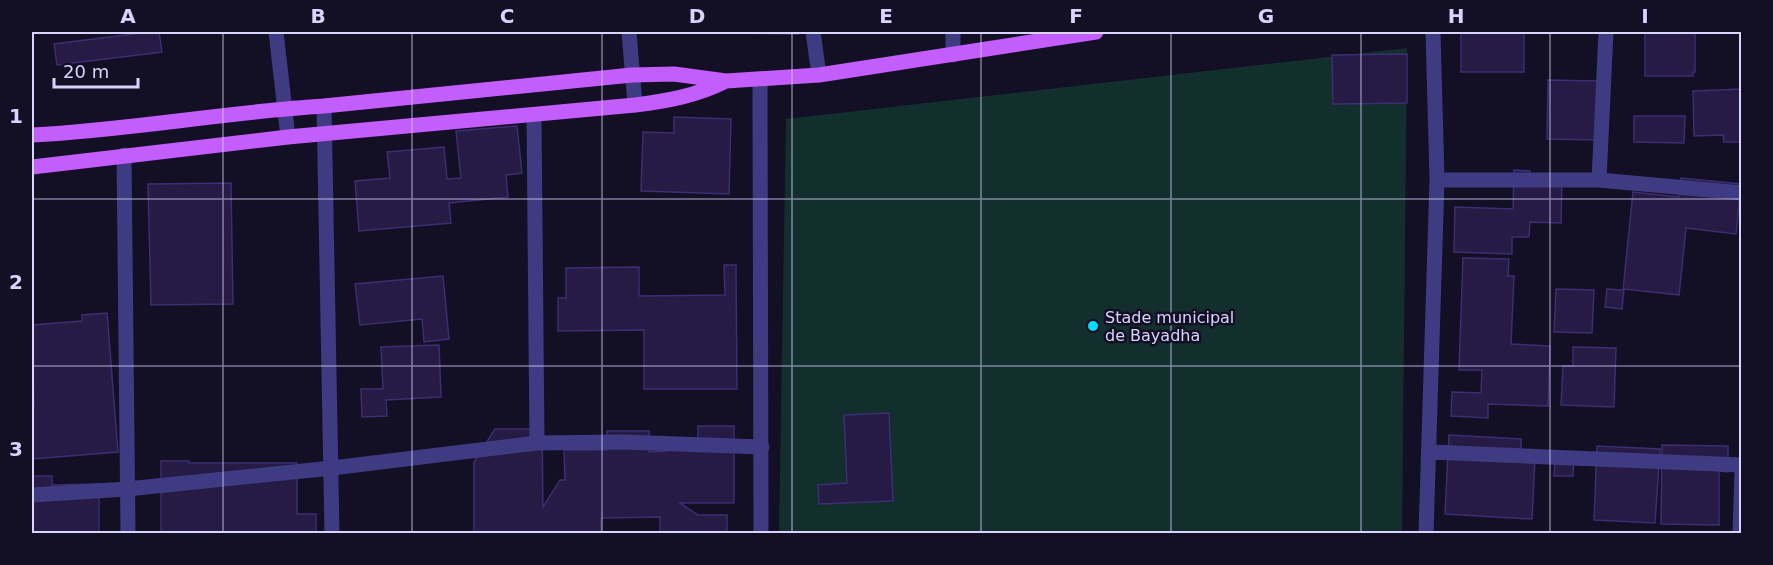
<svg xmlns="http://www.w3.org/2000/svg" width="1773" height="565" viewBox="0 0 1773 565" font-family="'DejaVu Sans',sans-serif">
<style>
.green{fill:#122f2e}
.building{fill:#251b45;stroke:#3c2e71;stroke-width:1.5}
.lines{fill:none;stroke-linecap:round;stroke-linejoin:round}
.minor{stroke:#3f3b83;stroke-width:15}
.major{stroke:#c35dfc;stroke-width:15}
.grid{fill:none;stroke:#d9d4fe;stroke-width:1.5;stroke-opacity:0.55}
.poi-dot{fill:#04ddfa;stroke:#130f25;stroke-width:2}
.labels{text-anchor:middle;stroke-width:5;stroke-linejoin:round;paint-order:stroke}
.poi-label{font-size:16px;fill:#d9d4fe;stroke:#130f25;text-anchor:start}
.neatline{fill:none;stroke:#d9d4fe;stroke-width:2}
.grid-label{font-size:20px;text-anchor:middle;font-weight:bold;fill:#d9d4fe}
</style>
<rect width="100%" height="100%" fill="#130f25"/>
<path class="green" d="M1407,48L1402,533L779,534L786,119Z"/>
<path class="building" d="M150,32H159L162,52L57,65L54,44Z
M675,32H798V34Z
M1461,32H1524V72H1461Z
M1645,32H1695V72H1693V76H1645Z
M1407,54V103L1333,104L1332,55Z
M1548,80L1597,81V140L1547,139Z
M1742,89V142H1724L1723,135L1694,136L1693,91Z
M1634,116H1685L1684,143L1634,142Z
M674,117L731,119L729,194L641,191L643,132L674,133Z
M517,126L522,173L506,175L508,197L449,203L451,223L359,231L355,181L390,178L387,152L444,147L447,179L461,178L456,131Z
M1514,170L1530,171V177L1562,178L1561,223L1530,222L1529,237H1512V254L1454,252L1455,207L1513,209Z
M1681,178L1741,184L1736,234L1686,228L1679,295L1624,289L1622,309L1605,307L1607,289L1623,290L1633,192L1679,197Z
M231,183L233,304L151,305L148,184Z
M1463,258L1509,259L1508,276H1514L1511,344L1550,346L1548,406L1488,404V418L1451,416L1452,392L1481,393L1482,370H1459Z
M724,265H736L737,389H644V330L558,331V298H566V268L639,267V296L725,295Z
M443,276L449,339L424,342L422,319L360,325L355,284Z
M1556,289L1594,290L1592,333L1554,332Z
M107,313L118,452L32,459V408H34L32,325L82,321V315Z
M439,345L441,397L386,400L387,416L362,417L361,389H383L381,347Z
M1573,347L1616,348L1614,407L1561,405L1563,366H1573Z
M889,413L893,501L819,504L818,485L847,483L844,415Z
M698,426H734V503H680L698,515H727V534H660V517L601,518V534H474V462L495,429H542L543,507L560,480H565L564,450H607V431H649V452L667,451L698,438Z
M1449,435L1521,439V452L1574,454L1573,476H1554L1555,460L1535,459L1532,519L1445,514Z
M1662,445L1728,446V472L1719,471V525L1661,524Z
M1597,446L1660,449L1655,523L1594,520Z
M161,461H189V463H297V514H316V534L161,533Z
M32,476H52V485L99,484V534H32Z"/>
<g class="lines">
<path class="minor" d="M276,32L288,137
M629,32L635,105
M813,32L819,75
M953,32V55
M760,79L761,534
M324,106L332,534
M534,115L537,443
M124,155L128,534
M1437,180H1599L1742,193
M1599,180L1606,32
M1430,452L1742,465
M32,495L127,489L332,468L537,443L622,442L762,447
M1426,534L1437,180L1433,32
M1740,534L1742,470"/>
<path class="major" d="M32,135C130,130 226,112 324,106L632,75L674,74L726,81L819,75L1096,32
M32,167L288,137L635,105C667,101 696,96 726,81"/>
</g>
<path class="grid" d="M223,32V534M412,32V534M602,32V534M792,32V534M981,32V534M1171,32V534M1361,32V534M1550,32V534M32,199H1742M32,366H1742"/>
<circle class="poi-dot" cx="1093" cy="326" r="6"/>
<g class="labels">
<g class="poi-label">
<text x="1105" y="323">Stade municipal<tspan x="1105" dy="18">de Bayadha</tspan></text>
</g>
</g>
<rect width="1773" height="565" fill="none" stroke="#130f25" stroke-width="66"/>
<path d="M54 78v9h84v-9" fill="none" stroke="#d9d4fe" stroke-width="3"/>
<text x="63" y="78" font-size="18" fill="#d9d4fe" stroke="#130f25" stroke-width="4.5" paint-order="stroke">20 m</text>
<rect x="33" y="33" width="1707" height="499" class="neatline"/>
<g class="grid-label">
<text x="128" y="23">A</text>
<text x="318" y="23">B</text>
<text x="507" y="23">C</text>
<text x="697" y="23">D</text>
<text x="886" y="23">E</text>
<text x="1076" y="23">F</text>
<text x="1266" y="23">G</text>
<text x="1456" y="23">H</text>
<text x="1645" y="23">I</text>
<text x="16" y="123">1</text>
<text x="16" y="289">2</text>
<text x="16" y="456">3</text>
</g>
</svg>
